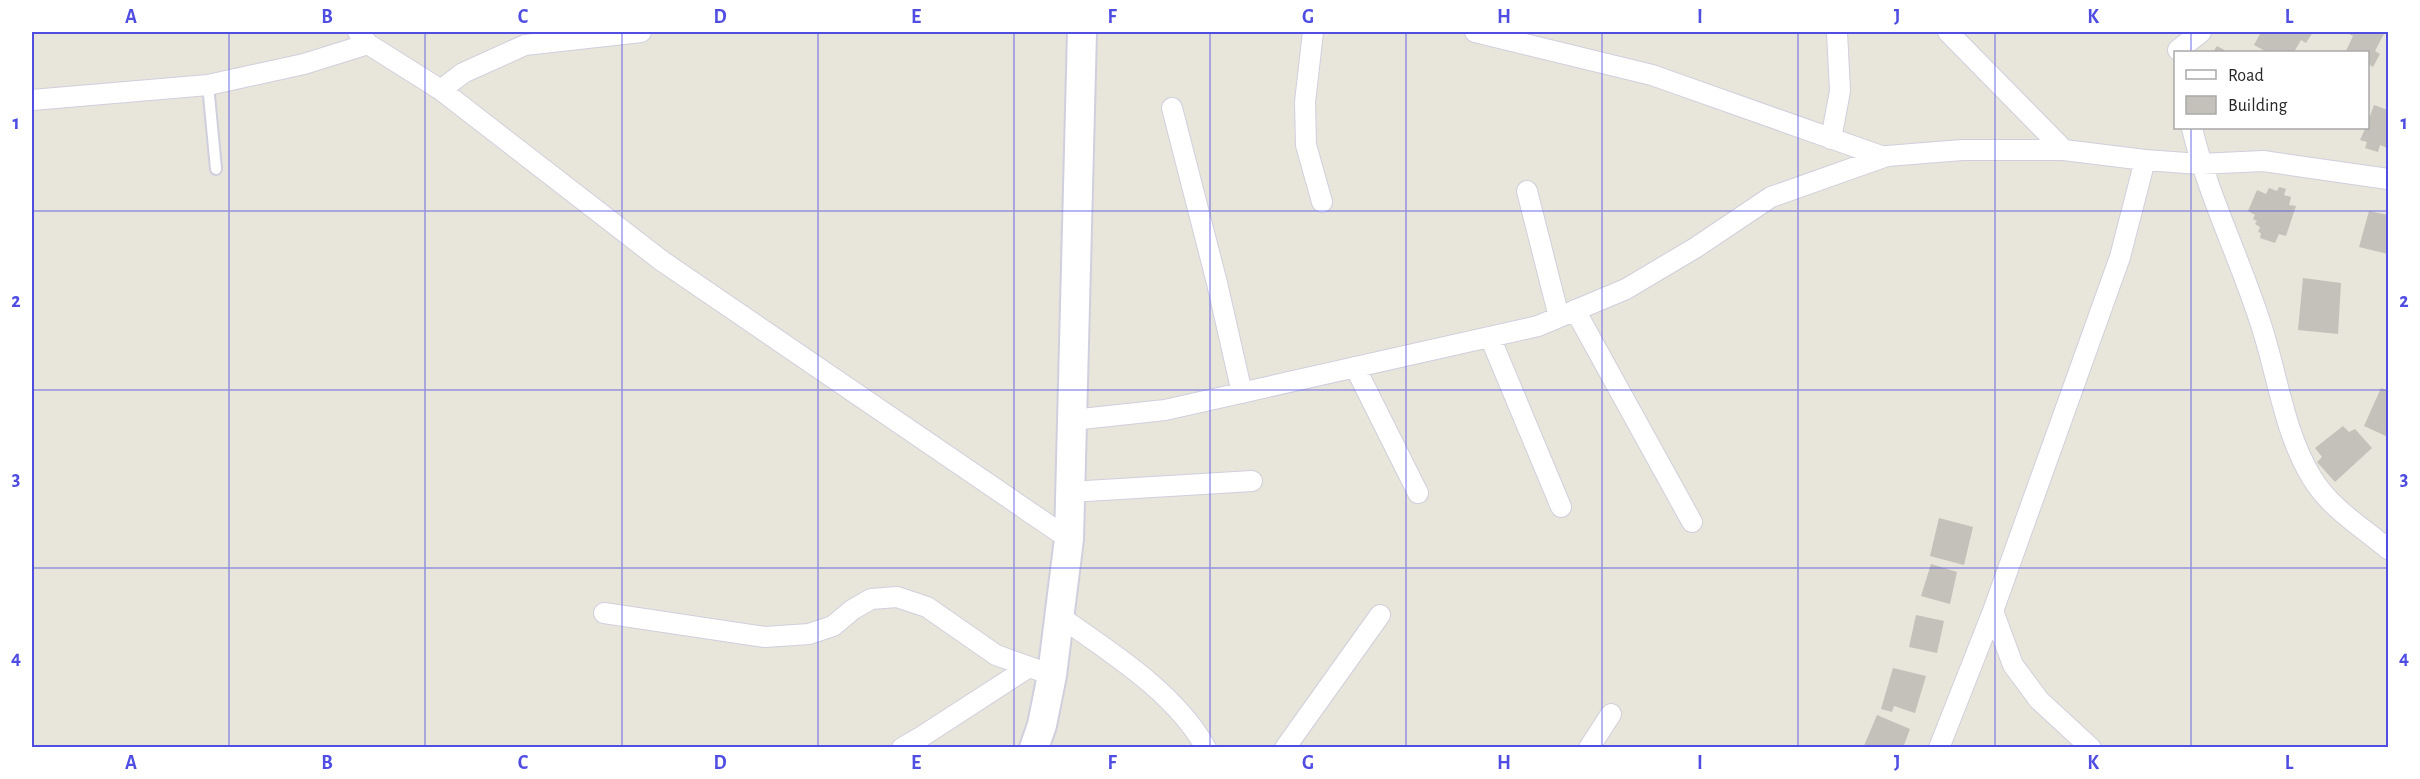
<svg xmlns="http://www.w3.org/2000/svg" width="2420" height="779" viewBox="0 0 2420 779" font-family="'Alegreya Sans',sans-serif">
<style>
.building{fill:#c3c1ba}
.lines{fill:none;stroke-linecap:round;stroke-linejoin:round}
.lane-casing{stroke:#d0cfde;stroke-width:14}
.street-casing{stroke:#d0cfde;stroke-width:22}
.secondary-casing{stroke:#d0cfde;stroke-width:32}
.lane{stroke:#fff;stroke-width:10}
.street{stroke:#fff;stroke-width:20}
.secondary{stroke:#fff;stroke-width:28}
.grid{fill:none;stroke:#4f4de2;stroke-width:1.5;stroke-opacity:0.55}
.neatline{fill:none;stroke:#4f4de2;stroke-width:2}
.grid-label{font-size:20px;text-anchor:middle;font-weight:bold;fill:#4f4de2}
</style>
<rect width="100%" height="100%" fill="#e8e5da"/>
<path class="building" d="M2261,32H2313L2306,43L2301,40L2294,52H2267L2254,45Z
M2345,32H2385L2375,51L2380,54L2373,67L2368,64V52L2346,51L2353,36Z
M2217,46L2228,52H2213Z
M2374,105L2388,110V148L2380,145L2378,152L2365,148L2367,142L2360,140L2365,129L2363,128H2368V115L2370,116Z
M2279,187L2286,189L2284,195L2291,197L2289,205L2296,206L2286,236L2279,234L2275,243L2260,238L2261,233L2258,232L2260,227L2255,224L2257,221L2253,219L2255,215L2248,211L2257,190L2266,194L2269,188L2277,191Z
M2369,211L2388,215V254L2359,247Z
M2303,278L2341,283L2338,334L2298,330Z
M2381,388L2388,391V437L2364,426Z
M2343,426L2349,432L2355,429L2372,448L2335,482L2317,462L2322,457L2315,448Z
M1939,518L1973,527L1964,565L1930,556Z
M1931,564L1957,572L1950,604L1921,596Z
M1916,615L1944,621L1937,653L1909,647Z
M1893,668L1926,676L1915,713L1894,706L1892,712L1881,709Z
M1877,715L1910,729L1903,748H1863Z"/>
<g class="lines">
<g class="lane-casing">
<path id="lane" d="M208,85L216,169"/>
</g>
<g class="street-casing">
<path id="street" d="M358,32L368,44L441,90L662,261L1069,539
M1313,32L1305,102L1306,145L1322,202
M1475,32L1652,75L1884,157
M1948,32L2064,150
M2178,50L2201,32
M441,90L463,73L525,45L641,32
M32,100L208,85L304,64L368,44
M1172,108L1217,283L1242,393
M2192,128C2208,197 2242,262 2263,331C2278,379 2285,434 2312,478C2331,509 2362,527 2388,549
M1831,139L1840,91L1837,32
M1527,191L1559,317
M1575,310L1692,522
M1490,337L1561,507
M1355,367L1418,493
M1072,420L1165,410L1538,326L1626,289L1695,248L1771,197L1887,156L1962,150H2064L2145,160
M1070,492L1252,481
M1993,611L2013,665L2039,700L2091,748
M604,613L765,637L809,634L833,626L852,610L871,599L897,597L927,607L996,655L1052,675
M1059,616C1110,652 1175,692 1206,748
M902,748L921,737L1029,667
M1285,748L1380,615
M1589,748L1611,714
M1939,748L1993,611L2120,257L2145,160L2200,164L2263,161L2388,179"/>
</g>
<g class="secondary-casing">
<path id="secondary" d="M1034,748L1042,725L1052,675L1069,539L1082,32"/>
</g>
<use href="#lane" class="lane"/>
<use href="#street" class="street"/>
<use href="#secondary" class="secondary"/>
</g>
<path class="grid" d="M229,32V748M425,32V748M622,32V748M818,32V748M1014,32V748M1210,32V748M1406,32V748M1602,32V748M1798,32V748M1995,32V748M2191,32V52M2191,128V748M32,211H2388M32,390H2388M32,568H2388"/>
<rect width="2420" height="779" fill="none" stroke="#ffffff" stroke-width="66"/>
<rect x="2174" y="51" width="195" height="78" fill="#ffffff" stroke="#a9a9a9" stroke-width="1.5"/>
<rect x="2186" y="70" width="30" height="9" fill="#ffffff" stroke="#a9a9a9" stroke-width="1.5"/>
<text x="2228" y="81" font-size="18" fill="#272727">Road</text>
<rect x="2186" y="96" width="30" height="18" fill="#c3c1ba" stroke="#a9a9a9" stroke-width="1.5"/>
<text x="2228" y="111" font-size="18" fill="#272727">Building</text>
<rect x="33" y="33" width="2354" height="713" class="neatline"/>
<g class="grid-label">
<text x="131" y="23">A</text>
<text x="327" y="23">B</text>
<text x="523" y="23">C</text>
<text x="720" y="23">D</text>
<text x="916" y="23">E</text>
<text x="1112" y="23">F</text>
<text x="1308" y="23">G</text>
<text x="1504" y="23">H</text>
<text x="1700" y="23">I</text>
<text x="1897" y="23">J</text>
<text x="2093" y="23">K</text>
<text x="2289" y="23">L</text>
<text x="16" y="129">1</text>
<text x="2404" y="129">1</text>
<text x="16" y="307">2</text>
<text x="2404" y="307">2</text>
<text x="16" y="485">3</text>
<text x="2404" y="485">3</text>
<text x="16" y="664">4</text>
<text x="2404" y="664">4</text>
<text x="131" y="769">A</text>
<text x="327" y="769">B</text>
<text x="523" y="769">C</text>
<text x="720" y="769">D</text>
<text x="916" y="769">E</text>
<text x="1112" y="769">F</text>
<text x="1308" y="769">G</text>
<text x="1504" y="769">H</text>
<text x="1700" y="769">I</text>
<text x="1897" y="769">J</text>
<text x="2093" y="769">K</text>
<text x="2289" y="769">L</text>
</g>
</svg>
